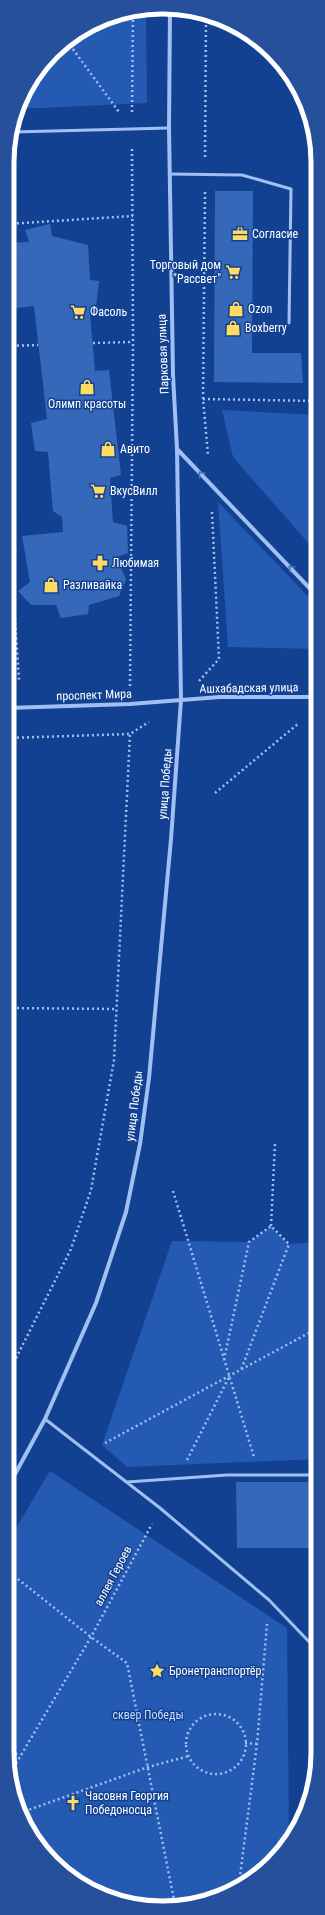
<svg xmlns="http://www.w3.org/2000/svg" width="325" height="1915" viewBox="0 0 325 1915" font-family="'Roboto Condensed',sans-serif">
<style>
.green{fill:#245ab1}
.building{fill:#3668b9}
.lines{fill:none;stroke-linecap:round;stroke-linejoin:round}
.path{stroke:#a0bff2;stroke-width:2.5;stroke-dasharray:2 3;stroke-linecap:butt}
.service{stroke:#a0bff2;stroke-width:3}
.minor{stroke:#a0bff2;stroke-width:4}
.oneway{stroke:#446db4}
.labels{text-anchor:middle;stroke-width:3;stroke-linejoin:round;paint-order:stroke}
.poi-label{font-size:12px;fill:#fff;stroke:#134192;text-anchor:start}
.street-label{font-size:12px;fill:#fff;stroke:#134192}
.park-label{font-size:12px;fill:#c7dcfd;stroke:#134192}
.rim{fill:none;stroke:#fff;stroke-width:5}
</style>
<rect width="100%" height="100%" fill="#134192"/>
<path class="green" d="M146,11L147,103L19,109L23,94L60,45L113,15Z
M222,410L318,415V554L233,457Z
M218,502L318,607V649L228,647Z
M271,1226L289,1244L318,1242V1459L127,1467L102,1445L172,1241L249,1242Z
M50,1471L287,1628L289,1839L265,1869L213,1900L153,1908L94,1892L52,1862L19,1812L7,1752V1543Z"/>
<path class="building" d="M215,191H253L252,353H301L303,383L214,382Z
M50,224L52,236L88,245L90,280L99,281L96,306L90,314L95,371L109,370L121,475L110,478L113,522L127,526L128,553L117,557L126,580L119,596L89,605L88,614L61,618L56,605H31L18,591L30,582L22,536L63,532L62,517L53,511L48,452L35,451L31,423L47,419L34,306L7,309V243L29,242L25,230Z
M317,964H318V981L312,979Z
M236,1482H318V1548H237Z"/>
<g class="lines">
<path class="path" d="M67,41L119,112
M132,112L133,13
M205,157L206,16
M205,192L203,399L208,455
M7,224L133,216
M93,343L133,342
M7,346L38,345
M203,399L318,401
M7,498L19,680
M199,681L219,659L212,512
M130,686L133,342L132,147
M7,738L130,734L149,722
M215,793L299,723
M7,1008L116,1009
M173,1191L254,1457
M271,1226L275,1143
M224,1360L249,1242L271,1226L289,1244L241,1370
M7,1376L71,1249L91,1190L114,1060L130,734
M105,1443L318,1328
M187,1460L229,1377
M14,1576L91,1637L127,1663L175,1905
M186 1744a30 30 0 1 1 60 0a30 30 0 1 1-60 0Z
M245,1743L257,1744
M7,1748L20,1756
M11,1772L91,1637L152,1524
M20,1813L148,1767L189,1756
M239,1884L257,1744L267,1624"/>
<path class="service" d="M13,132L169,128
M170,174L242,175L291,189L289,323
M45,1419L160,1508L269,1600L316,1649V1769
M127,1482L227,1475H318"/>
<path class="minor" d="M177,449L318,597
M7,708L130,704L220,697H318
M7,1489L45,1419L96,1303L126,1212L140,1144L149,1078L171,839L181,700L177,449L173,375L169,128L170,8"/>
</g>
<defs><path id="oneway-chevron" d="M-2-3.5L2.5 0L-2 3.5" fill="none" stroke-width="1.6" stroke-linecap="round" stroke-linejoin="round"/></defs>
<g class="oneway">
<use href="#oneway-chevron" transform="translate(201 474) rotate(-133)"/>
<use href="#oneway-chevron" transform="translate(291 568) rotate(-134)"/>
</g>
<defs>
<g id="office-bare" transform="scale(1.2)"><path d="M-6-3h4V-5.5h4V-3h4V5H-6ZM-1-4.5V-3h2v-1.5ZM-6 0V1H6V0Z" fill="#ffdc61" stroke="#134192" stroke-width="2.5" paint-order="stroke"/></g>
<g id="supermarket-bare" transform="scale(1.2)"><path d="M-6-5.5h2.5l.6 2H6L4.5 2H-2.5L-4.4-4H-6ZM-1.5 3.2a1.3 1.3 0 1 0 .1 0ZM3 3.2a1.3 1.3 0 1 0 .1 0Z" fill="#ffdc61" stroke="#134192" stroke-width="2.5" paint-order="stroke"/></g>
<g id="shop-bare" transform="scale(1.2)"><path d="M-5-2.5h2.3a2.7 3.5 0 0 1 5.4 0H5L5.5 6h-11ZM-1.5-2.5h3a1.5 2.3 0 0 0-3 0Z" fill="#ffdc61" stroke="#134192" stroke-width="2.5" paint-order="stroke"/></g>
<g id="pharmacy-bare" transform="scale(1.2)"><path d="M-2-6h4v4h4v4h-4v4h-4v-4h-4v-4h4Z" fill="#ffdc61" stroke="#134192" stroke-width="2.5" paint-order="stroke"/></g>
<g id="sight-bare" transform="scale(1.2)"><path d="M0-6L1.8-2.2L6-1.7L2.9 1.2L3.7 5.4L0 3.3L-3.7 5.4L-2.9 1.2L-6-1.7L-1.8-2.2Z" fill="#ffdc61" stroke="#134192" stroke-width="2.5" paint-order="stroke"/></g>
<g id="church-bare" transform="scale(1.2)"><path d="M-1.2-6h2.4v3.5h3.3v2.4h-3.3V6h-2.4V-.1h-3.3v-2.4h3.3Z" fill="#ffdc61" stroke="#134192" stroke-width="2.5" paint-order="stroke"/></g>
</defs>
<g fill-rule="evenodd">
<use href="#office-bare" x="240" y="234"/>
<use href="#supermarket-bare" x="233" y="272"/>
<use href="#shop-bare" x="236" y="309"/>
<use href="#supermarket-bare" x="78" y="312"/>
<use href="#shop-bare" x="233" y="328"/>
<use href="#shop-bare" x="87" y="387"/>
<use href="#shop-bare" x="108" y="449"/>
<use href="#supermarket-bare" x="98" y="491"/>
<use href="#pharmacy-bare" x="100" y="563"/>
<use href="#shop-bare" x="51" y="585"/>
<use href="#sight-bare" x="157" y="1671"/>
<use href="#church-bare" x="73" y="1803"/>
</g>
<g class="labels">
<g class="poi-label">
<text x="252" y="238">Согласие</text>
<text x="221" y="269" text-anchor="end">Торговый дом<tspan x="221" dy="14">"Рассвет"</tspan></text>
<text x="248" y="313">Ozon</text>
<text x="90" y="316">Фасоль</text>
<text x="245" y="332">Boxberry</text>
<text x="87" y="408" text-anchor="middle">Олимп красоты</text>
<text x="120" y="453">Авито</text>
<text x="110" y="495">ВкусВилл</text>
<text x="112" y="567">Любимая</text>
<text x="63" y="589">Разливайка</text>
<text x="169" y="1675">Бронетранспортёр</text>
<text x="85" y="1800">Часовня Георгия<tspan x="85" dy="14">Победоносца</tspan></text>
</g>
<g class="street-label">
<text transform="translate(163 354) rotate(-92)" y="4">Парковая улица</text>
<text transform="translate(249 688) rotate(-1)" y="4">Ашхабадская улица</text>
<text transform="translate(94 695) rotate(-2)" y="4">проспект Мира</text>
<text transform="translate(165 784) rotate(-86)" y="4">улица Победы</text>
<text transform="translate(134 1106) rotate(-83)" y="4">улица Победы</text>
<text transform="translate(113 1576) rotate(-62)" y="4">аллея Героев</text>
</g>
<g class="park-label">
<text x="148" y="1719">сквер Победы</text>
</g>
</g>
<path d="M0 0H325V1915H0ZM162 14H163A148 148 0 0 1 311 162V1753A148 148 0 0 1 163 1901H162A148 148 0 0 1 14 1753V162A148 148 0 0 1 162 14Z" fill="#26509b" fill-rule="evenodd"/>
<path class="rim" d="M162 14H163A148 148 0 0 1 311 162V1753A148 148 0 0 1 163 1901H162A148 148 0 0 1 14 1753V162A148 148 0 0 1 162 14Z"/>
</svg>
